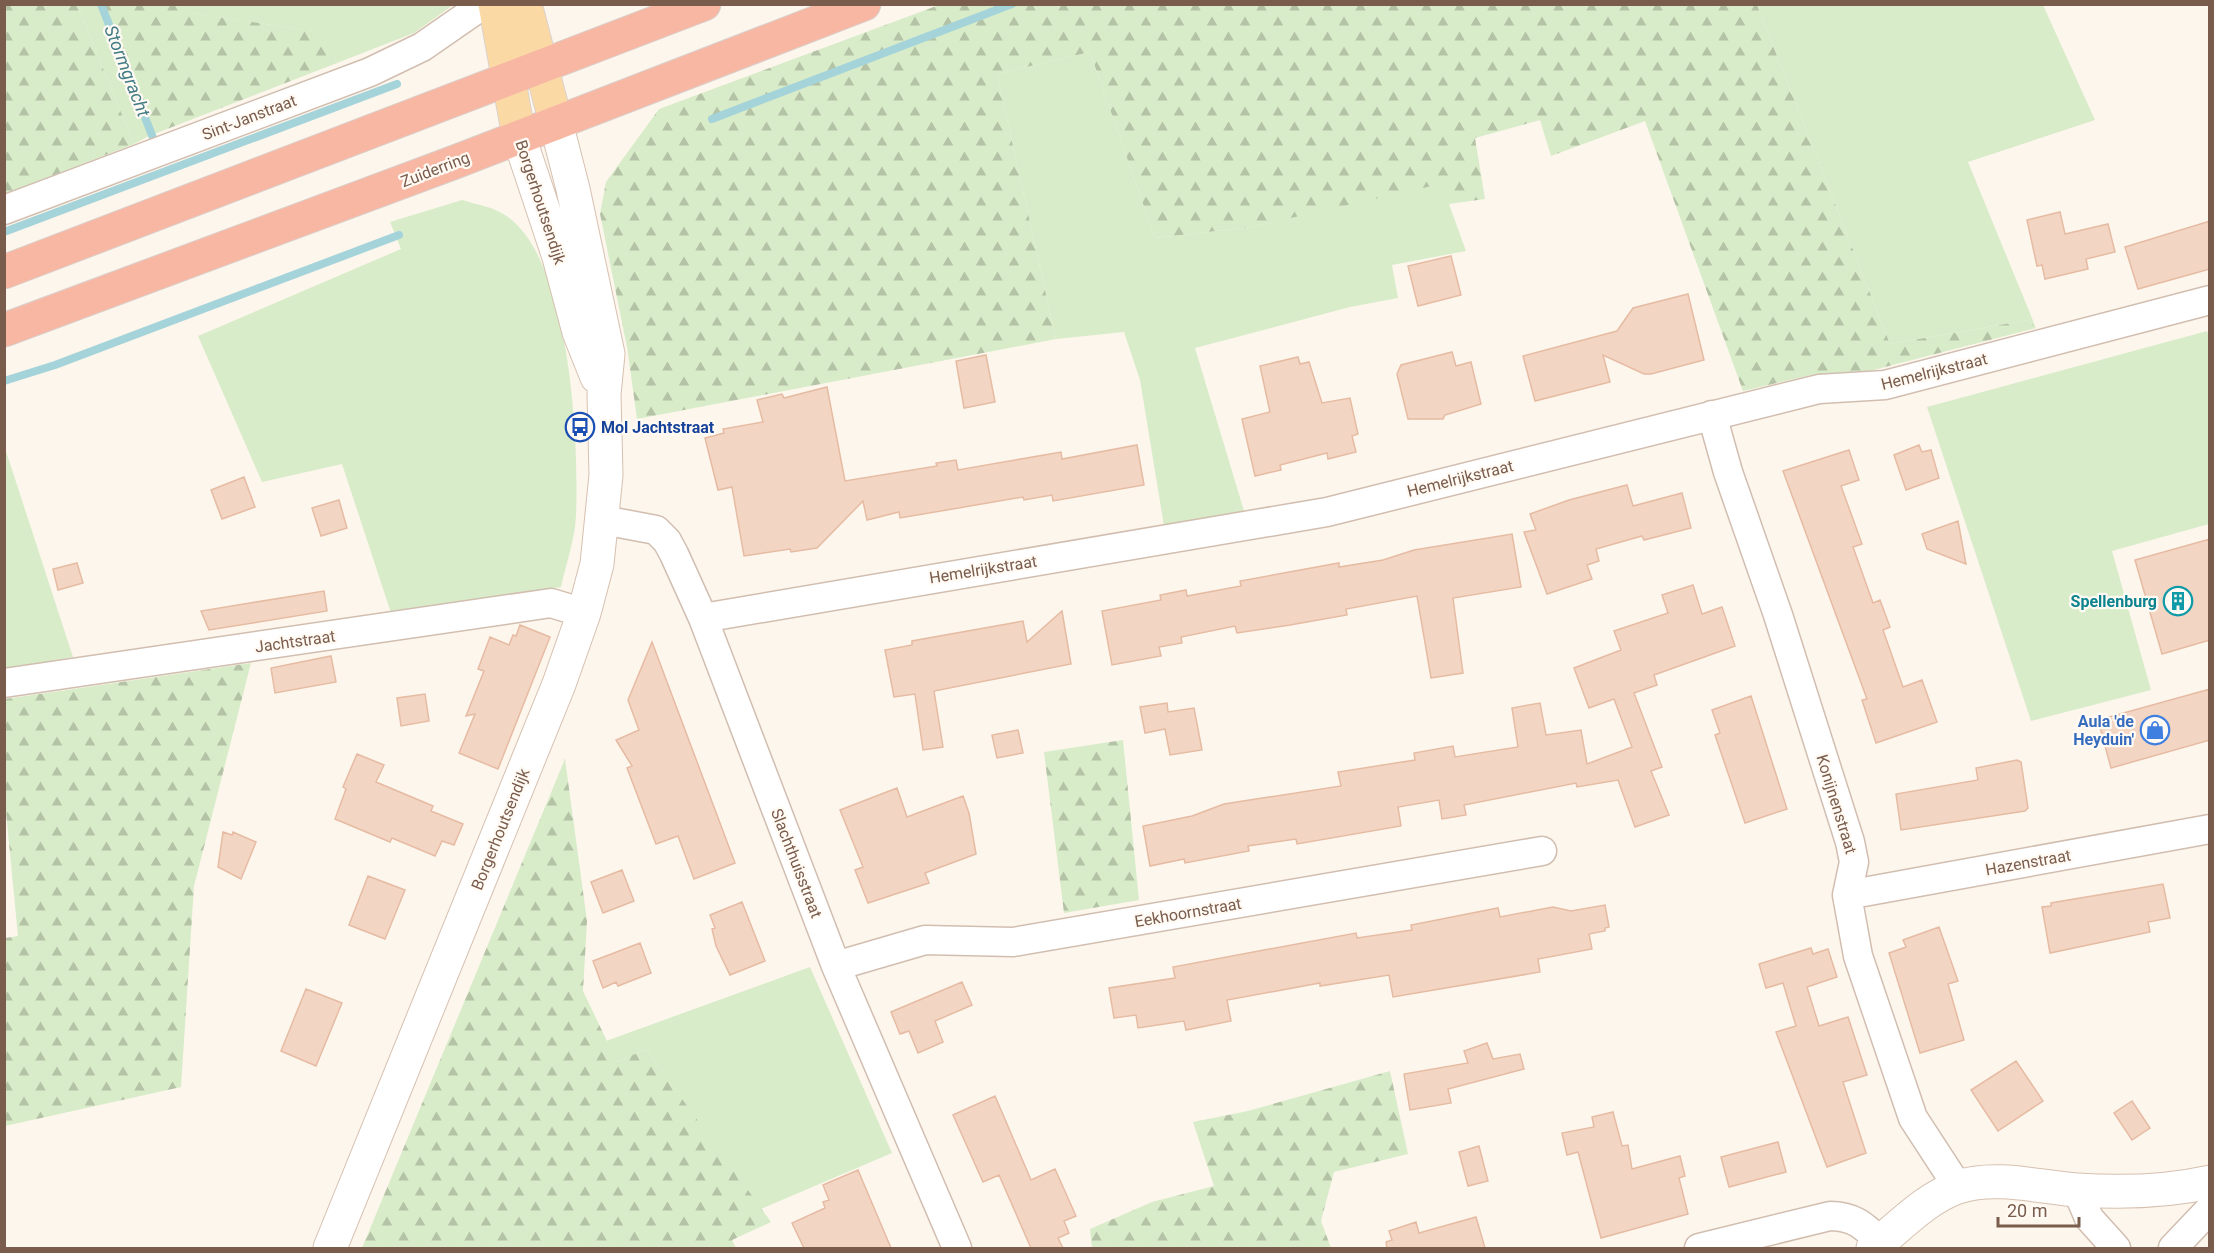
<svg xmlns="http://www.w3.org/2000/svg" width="2214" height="1253" viewBox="0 0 2214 1253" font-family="Roboto,sans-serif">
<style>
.green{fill:#d8ecc9}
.forest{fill:url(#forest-firs)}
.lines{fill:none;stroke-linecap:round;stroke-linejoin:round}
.stream{stroke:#a5d3da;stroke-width:8}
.building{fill:#f3d5c3;stroke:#e6bba3;stroke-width:1.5}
.street-casing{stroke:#d1beb0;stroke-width:31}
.secondary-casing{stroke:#d6c0b0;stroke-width:35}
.primary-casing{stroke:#dad1cd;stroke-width:35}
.highway-casing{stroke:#dad1cd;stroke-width:35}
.street{stroke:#fff;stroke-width:28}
.secondary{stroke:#fff;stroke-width:33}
.primary{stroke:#fbd9a5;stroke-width:33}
.highway{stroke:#f7b7a3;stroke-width:33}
.labels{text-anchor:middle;stroke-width:4.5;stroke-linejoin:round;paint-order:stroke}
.street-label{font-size:16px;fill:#7a5c4d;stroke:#fffaf3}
.transit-label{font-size:16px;font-weight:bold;fill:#164399;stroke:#fffaf3;text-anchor:start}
.culture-label{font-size:16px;font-weight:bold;fill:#0d838f;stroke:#fffaf3;text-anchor:end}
.shop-label{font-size:16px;font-weight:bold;fill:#366cbe;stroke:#fffaf3;text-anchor:end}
.water-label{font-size:18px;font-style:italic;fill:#437c86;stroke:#fffaf3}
</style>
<defs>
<pattern id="forest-firs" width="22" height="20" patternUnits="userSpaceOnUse" patternTransform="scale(1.5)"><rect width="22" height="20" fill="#d8ecc9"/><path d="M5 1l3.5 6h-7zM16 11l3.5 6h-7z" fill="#b4c2a5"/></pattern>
</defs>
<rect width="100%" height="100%" fill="#fdf6ec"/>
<path class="green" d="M77,5H100L149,136L134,144Z
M186,5H453L414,33L337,63L319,32L191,13Z
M1757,5H2043L2095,120L1968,162L2036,328L2028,320L1890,344Z
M1090,52L1155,238L1251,227L1436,184L1449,204L1466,251L1392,265L1398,298L1350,307L1195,348L1244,511L1164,526L1140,380L1124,332L1056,339L997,74Z
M462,200C475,204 493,207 505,215C571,257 579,443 576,516C575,539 566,564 561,587L391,613L342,464L262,482L198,336L401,249L390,222Z
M2207,331L2210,340L2209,524L2112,551L2151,690L2031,721L1927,407Z
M4,445L73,657L5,670H4Z
M810,967L892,1153L761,1209L646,1049L617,1062L606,1041Z"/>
<path class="forest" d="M5,4L77,5L134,144L5,194Z
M100,5H186L191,13L320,32L337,63L149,136Z
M939,5H1757L1890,344L2028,320L2036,328L1858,374H1815L1743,391L1645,121L1551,156L1540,120L1475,138L1485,199L1449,204L1436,185L1251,227L1155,238L1090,52L997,74L1056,339L637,419L627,347L600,214L606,182L659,109Z
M251,663L194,886L181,1087L5,1126V938L18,936L5,802V699Z
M1123,740L1139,900L1064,913L1044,752Z
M565,759L587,921L583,991L617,1062L646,1049L771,1222L732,1240L736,1248H362Z
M1390,1071L1408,1154L1334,1172L1321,1221L1331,1248H1092L1090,1229L1152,1202L1214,1186L1193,1122L1248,1111Z"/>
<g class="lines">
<path class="stream" d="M101,4L153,138
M712,119L1012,4
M4,232L397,84
M4,381L55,365L399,235"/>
</g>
<path class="building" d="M2060,212L2065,234L2108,224L2115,252L2086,259L2088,269L2045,279L2042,265L2037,266L2027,220Z
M2210,221V269L2138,289L2125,247Z
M1451,256L1461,295L1418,306L1408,266Z
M1688,294L1704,360L1651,374H1644L1603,355L1610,382L1535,401L1523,356L1617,331L1633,308Z
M1452,352L1456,366L1471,362L1481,404L1445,415L1443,419H1408L1397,374L1401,365Z
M986,355L995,402L964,408L956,361Z
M1298,357L1300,364L1309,362L1322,403L1350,398L1358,434L1352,436L1356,452L1328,459L1327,453L1280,465L1281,470L1255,476L1242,419L1270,412L1260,366Z
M827,387L845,481L937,466L936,463L956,460L958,470L1061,452L1062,459L1137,445L1144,485L1053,501L1052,495L1024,500L1023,497L900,518L899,512L867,520L863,501L817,548L791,552L790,549L744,556L732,487L718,490L705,438L724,433L723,429L763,422L757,400L782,394L784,398Z
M1919,445L1922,452L1931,450L1939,478L1906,490L1894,455Z
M1849,450L1859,480L1841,486L1862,544L1853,547L1873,603L1880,600L1890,627L1883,630L1903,687L1922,680L1937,722L1876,743L1862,700L1867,699L1783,471Z
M244,477L255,507L222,519L211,490Z
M1627,485L1633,506L1682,493L1691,528L1644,540L1642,536L1596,549L1599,561L1587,565L1592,579L1547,594L1524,532L1536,530L1530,514L1569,500Z
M339,500L347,528L321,536L312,508Z
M1958,521L1966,564L1927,549L1922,534Z
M1512,534L1521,587L1453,598L1463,673L1431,678L1417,596L1346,609L1347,615L1290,625L1237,633L1235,626L1181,637L1182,643L1159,647L1161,656L1112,665L1102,611L1161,600L1160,595L1186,590L1187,596L1241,586L1240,581L1339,563V567L1383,560L1414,550Z
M2210,539V640L2162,654L2135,560Z
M77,563L83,583L58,590L53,569Z
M1693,585L1702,614L1722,607L1735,646L1654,675L1657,685L1634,693L1662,767L1651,771L1669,815L1635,827L1618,780L1577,787L1576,783L1464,805L1466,815L1442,819L1439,800L1398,807L1401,826L1297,844L1296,839L1248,846L1249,851L1185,863L1184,859L1150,866L1143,826L1192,816L1224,804L1341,786L1338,772L1415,760L1414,753L1453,746L1455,757L1518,747L1512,708L1540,703L1546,735L1581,730L1587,764L1632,747L1614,699L1589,708L1574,668L1621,650L1614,631L1668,613L1662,595Z
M324,591L327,611L209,630L201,611Z
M1062,611L1071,664L934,691L943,747L923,750L915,694L894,697L885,650L912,645V641L1023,621L1027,642Z
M520,625L550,637L498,769L459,753L475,714L466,716L484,671L478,669L490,637L509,645L513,635L516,636Z
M652,642L735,863L694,879L678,836L656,844L627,768L632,766L616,740L639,730L628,700Z
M331,656L336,682L275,693L271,668Z
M2210,689V740L2111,768L2098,720Z
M425,694L429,721L401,726L397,698Z
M1751,696L1787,809L1745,823L1715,735L1720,733L1712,710Z
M1167,703L1168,712L1194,708L1202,750L1170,755L1165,729L1145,733L1140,707Z
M1018,730L1023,753L997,758L992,735Z
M357,754L384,765L376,782L433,806L431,811L463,824L454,845L442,841L435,856L392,838L390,842L335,819L346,789L343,787Z
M2017,760L2021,762L2028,808L2025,811L1901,830L1896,794L1978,780L1976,768Z
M897,788L907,817L963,796L969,813L976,854L925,873L929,883L868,903L855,870L863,867L840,810Z
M223,832L232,835L233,832L256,842L241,879L218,867Z
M622,870L634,901L603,913L591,882Z
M368,876L405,890L385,939L349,925Z
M2163,884L2170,918L2148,922L2150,932L2050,953L2042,907L2051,906V903Z
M742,902L765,961L730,975L716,946L712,929L715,928L710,915Z
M1605,905L1609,927L1605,928V931L1589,934L1592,949L1538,959L1540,972L1393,997L1389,975L1320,986V983L1227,1000L1231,1021L1186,1030L1184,1021L1138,1028L1136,1015L1114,1018L1109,988L1175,978L1173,967L1356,933L1357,938L1412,930L1411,925L1498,908L1500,917L1553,907L1571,911Z
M1939,927L1958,981L1948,984L1964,1040L1920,1053L1889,953L1906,947L1903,940Z
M640,943L651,973L618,986L616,982L603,988L593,961Z
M1811,948L1813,954L1828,949L1837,977L1807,987L1819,1026L1848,1017L1867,1075L1843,1082L1866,1153L1827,1167L1776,1032L1796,1026L1783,983L1766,988L1759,964Z
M962,982L972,1005L935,1021L943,1042L918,1053L909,1031L900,1034L891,1012Z
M306,989L342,1003L316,1066L281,1051Z
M1487,1043L1493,1059L1520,1054L1524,1069L1448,1089L1451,1103L1410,1110L1404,1074L1468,1063L1464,1051Z
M2016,1061L2043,1101L1998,1131L1971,1090Z
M995,1096L1031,1180L1055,1169L1076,1216L1064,1221L1069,1233L1058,1238L1063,1248H1031L999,1175L983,1182L953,1115Z
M2132,1101L2150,1128L2132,1140L2114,1113Z
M1613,1112L1622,1146L1628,1145L1632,1169L1680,1156L1685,1176L1679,1178L1688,1214L1601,1238L1578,1152L1567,1155L1562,1133L1594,1127L1592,1117Z
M1778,1142L1786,1172L1729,1187L1721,1157Z
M1479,1146L1488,1181L1468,1186L1459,1152Z
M858,1170L891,1248H804L792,1223L825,1208L823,1202L829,1200L823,1185Z
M1476,1217L1485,1248H1387L1386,1242L1392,1240L1389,1231L1416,1222L1419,1233Z"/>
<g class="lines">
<g class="street-casing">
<path id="street" d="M4,210L370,72L422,47L484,4
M1712,415L1728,472L1778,615L1850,842L1854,862L1847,895L1858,956L1913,1118L1958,1187
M603,520L656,530L667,541L674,554L703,618L836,966L957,1248
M703,618L1327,512L1819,389L1885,385L2210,300
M4,683L551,603L584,613
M1847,895L2210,829
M836,966L925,940L1013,942L1542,851
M2077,1190L2089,1218L2116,1248
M1699,1248L1830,1216C1854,1216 1864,1226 1881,1242
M2173,1248L2210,1209"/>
</g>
<g class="secondary-casing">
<path id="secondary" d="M519,137L559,257L579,332L597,377
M330,1248L559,684L584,613L597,564L606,475L604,394L608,354L573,189L556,123
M1873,1248C1899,1227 1926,1198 1958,1187C1996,1175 2039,1187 2077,1190C2123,1193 2165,1192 2210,1182"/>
</g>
<g class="primary-casing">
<path id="primary" d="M495,4L519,137
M525,4L556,123"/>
</g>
<g class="highway-casing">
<path id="highway" d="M4,272L704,4
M4,330L455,162L864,4"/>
</g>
<use href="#street" class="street"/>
<use href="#secondary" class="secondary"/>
<use href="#primary" class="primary"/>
<use href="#highway" class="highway"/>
</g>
<defs>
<g id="bus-ring" transform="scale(1.5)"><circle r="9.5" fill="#fffaf3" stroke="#1a4fb4" stroke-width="1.5"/><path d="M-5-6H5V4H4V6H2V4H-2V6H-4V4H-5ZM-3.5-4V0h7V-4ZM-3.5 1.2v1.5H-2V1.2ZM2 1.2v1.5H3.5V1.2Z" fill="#1a4fb4"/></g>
<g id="building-ring" transform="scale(1.5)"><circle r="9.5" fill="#fffaf3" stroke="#0f9aa8" stroke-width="1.5"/><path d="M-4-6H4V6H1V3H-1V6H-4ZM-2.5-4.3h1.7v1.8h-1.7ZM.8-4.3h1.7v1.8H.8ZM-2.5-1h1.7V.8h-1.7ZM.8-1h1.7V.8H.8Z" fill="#0f9aa8"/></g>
<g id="shop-ring" transform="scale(1.5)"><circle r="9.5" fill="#fffaf3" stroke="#3f7fe0" stroke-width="1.5"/><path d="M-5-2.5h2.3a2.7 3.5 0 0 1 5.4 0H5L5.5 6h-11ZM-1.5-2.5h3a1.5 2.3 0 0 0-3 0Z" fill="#3f7fe0"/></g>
</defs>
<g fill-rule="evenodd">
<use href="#bus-ring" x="580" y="427"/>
<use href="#building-ring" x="2178" y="601"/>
<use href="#shop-ring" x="2155" y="730"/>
</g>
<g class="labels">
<g class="street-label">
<text transform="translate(249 117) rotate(-21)" y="6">Sint-Janstraat</text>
<text transform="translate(435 169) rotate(-21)" y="6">Zuiderring</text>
<text transform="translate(541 202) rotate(72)" y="6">Borgerhoutsendijk</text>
<text transform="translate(1934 371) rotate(-14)" y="6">Hemelrijkstraat</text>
<text transform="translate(1460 478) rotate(-14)" y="6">Hemelrijkstraat</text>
<text transform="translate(983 569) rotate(-9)" y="6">Hemelrijkstraat</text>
<text transform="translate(295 641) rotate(-8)" y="6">Jachtstraat</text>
<text transform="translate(1837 804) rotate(73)" y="6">Konijnenstraat</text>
<text transform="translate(500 829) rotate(-68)" y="6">Borgerhoutsendijk</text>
<text transform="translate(2028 862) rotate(-10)" y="6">Hazenstraat</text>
<text transform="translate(797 863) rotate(69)" y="6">Slachthuisstraat</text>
<text transform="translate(1188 912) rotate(-10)" y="6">Eekhoornstraat</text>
</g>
<g class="transit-label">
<text x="601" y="433">Mol Jachtstraat</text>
</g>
<g class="culture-label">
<text x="2157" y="607">Spellenburg</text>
</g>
<g class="shop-label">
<text x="2134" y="727">Aula 'de<tspan x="2134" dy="18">Heyduin'</tspan></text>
</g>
<g class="water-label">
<text transform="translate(127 71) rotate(69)" y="6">Stormgracht</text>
</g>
</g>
<rect width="2214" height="1253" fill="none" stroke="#7a5c4d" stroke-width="12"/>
<path d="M1998 1217v9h81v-9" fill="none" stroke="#7a5c4d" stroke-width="3"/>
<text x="2007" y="1217" font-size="18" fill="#7a5c4d" stroke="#fffaf3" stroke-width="4.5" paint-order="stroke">20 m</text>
</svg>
